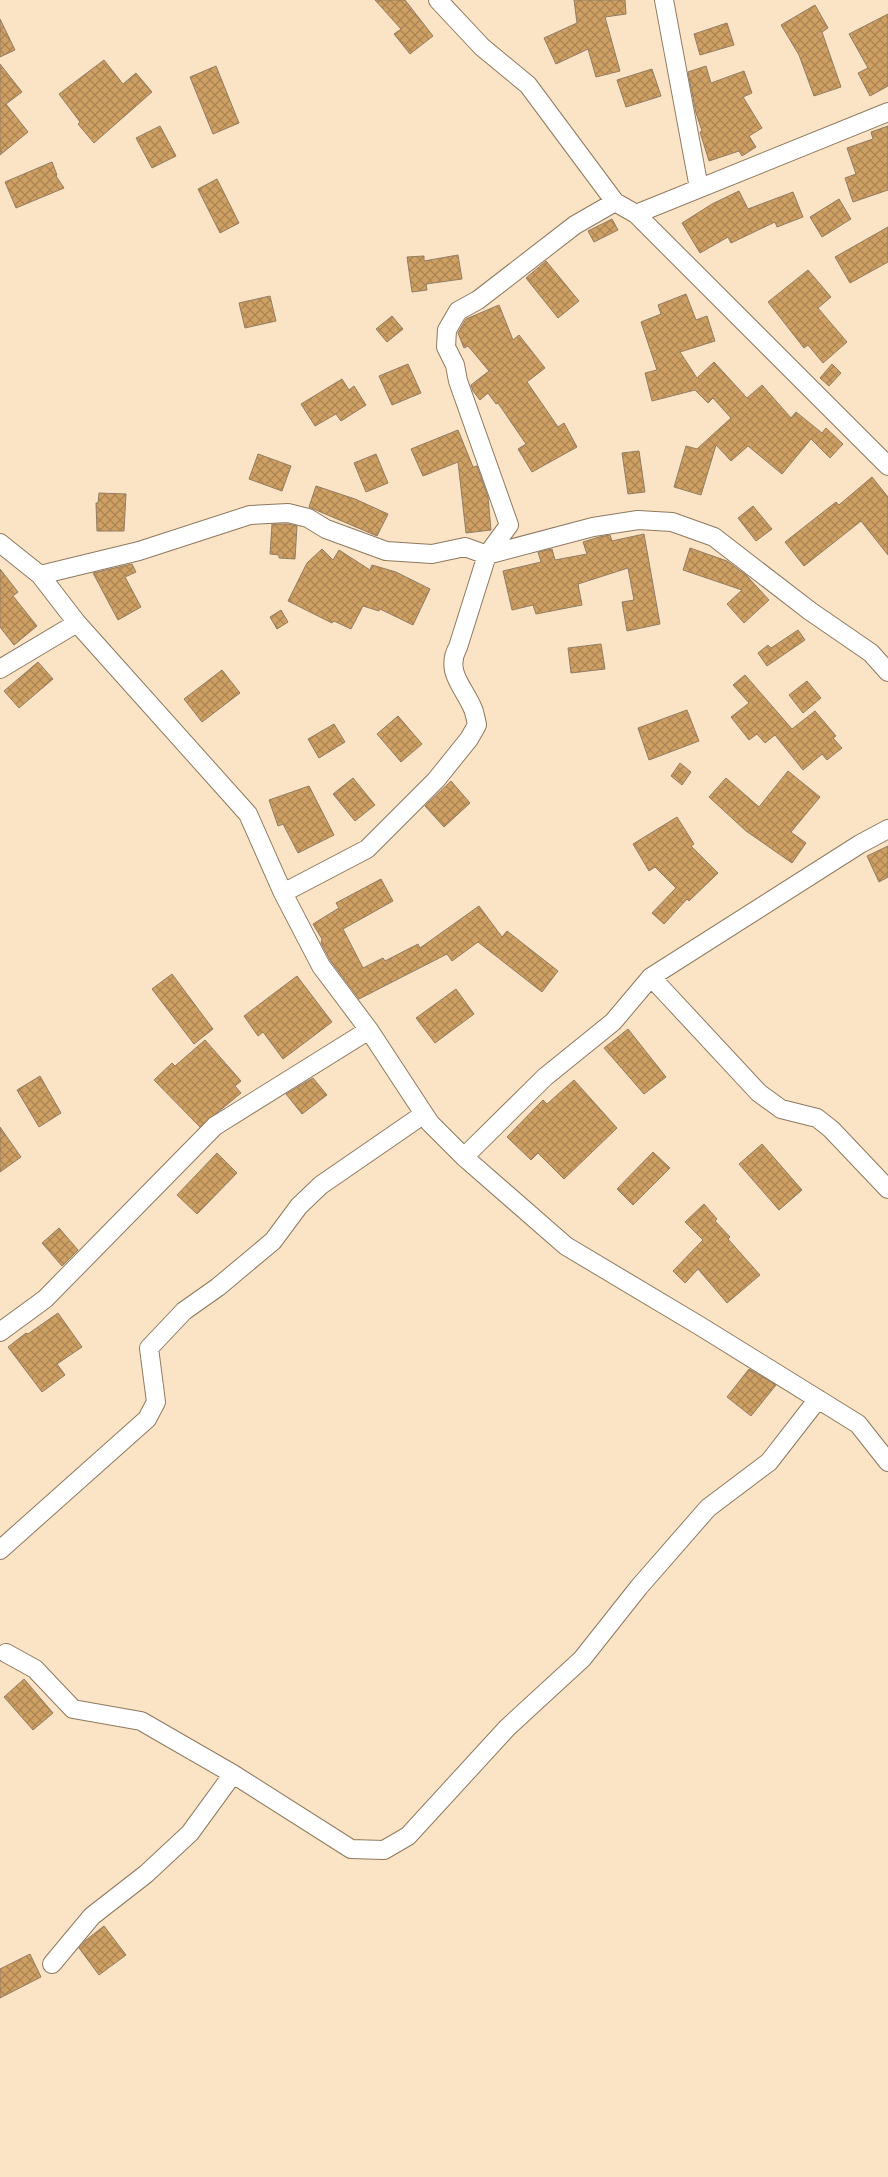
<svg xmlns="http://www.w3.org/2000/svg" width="888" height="2177" viewBox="0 0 888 2177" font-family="'PT Sans Narrow',sans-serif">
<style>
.building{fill:url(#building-cross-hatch);stroke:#937d63}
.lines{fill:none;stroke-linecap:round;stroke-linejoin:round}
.minor-casing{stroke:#8f795e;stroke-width:20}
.minor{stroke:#fff;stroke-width:18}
</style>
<defs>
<pattern id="building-cross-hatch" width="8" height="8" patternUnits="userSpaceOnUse" patternTransform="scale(1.25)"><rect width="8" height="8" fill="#cfa064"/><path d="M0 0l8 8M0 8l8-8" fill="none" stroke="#aa8353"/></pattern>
</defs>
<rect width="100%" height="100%" fill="#fbe3c5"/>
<path class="building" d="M375,0H405L433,36L410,54L394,34L401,29Z
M574,0H625L626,14L605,17L620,71L596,77L588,49L556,64L544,38L577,23Z
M815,5L828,28L822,32L841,87L814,96L799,55L781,25Z
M888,14V86L870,96L858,73L868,68L849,34Z
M0,19L15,50L0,57Z
M727,23L734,45L700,55L694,34Z
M104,60L123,84L136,73L152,92L94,143L78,124L80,122L59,94Z
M0,64L22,92L6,104L28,132L0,155Z
M216,66L239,123L213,134L190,77Z
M706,66L711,83L744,71L752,93L743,97L762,128L749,136L756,147L742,156L739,151L709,161L700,132L702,131L696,113L688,72Z
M652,69L661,96L626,107L617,80Z
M160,126L176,156L152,168L136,138Z
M888,126V190L853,202L845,178L856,174L847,148L873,139L871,132Z
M52,162L57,175L56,176L64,188L16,208L5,182Z
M217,179L239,223L220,233L198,189Z
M739,191L748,209L793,192L803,217L777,227L775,222L731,243L728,237L700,253L682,223L712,204Z
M839,199L851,219L822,237L810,217Z
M612,219L618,230L594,242L588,231Z
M888,227V262L850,283L835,257Z
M458,255L462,279L426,284L427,290L412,292L407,257L424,256V261Z
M546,261L579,301L558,318L526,278Z
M808,270L831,297L818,308L847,342L823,363L808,345L804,348L768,302Z
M686,294L696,320L707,316L715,341L680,352L697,378L714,362L747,398L762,385L791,418L796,412L822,433L826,428L843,444L830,458L811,439L782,474L748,446L731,461L716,445L701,495L674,487L686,446L697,449L731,418L713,398L708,403L695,390L652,401L645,373L657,370L641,322L661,314L658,305Z
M270,296L276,321L245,328L239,303Z
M499,305L513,340L519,335L545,368L527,382L558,427L564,423L577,447L532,472L518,449L526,444L498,403L496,404L488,393L480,400L473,391L471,385L489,371L468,346L464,348L458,333L466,319Z
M392,316L403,329L387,342L376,329Z
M408,364L421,393L392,405L379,376Z
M832,364L841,373L829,386L820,378Z
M342,379L349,390L354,386L366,405L341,421L336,414L315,426L301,404Z
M458,430L473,467L477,466L488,497L491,530L466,533L458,462L423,476L411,449Z
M639,451L645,492L628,494L622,453Z
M258,454L291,466L282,491L249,479Z
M376,454L388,483L366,492L354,463Z
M872,477L888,497V555L861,521L804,566L785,542L836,502L839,505Z
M316,486L355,499L388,514L377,536L309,507Z
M99,493L126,494L124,531H97L96,503H98Z
M753,506L772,529L756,541L738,518Z
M272,524H287L297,526L295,559L279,558V555L270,554Z
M644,534L660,624L627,631L622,602L634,600L628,568L578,584L582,605L536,614L533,605L512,610L503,571L541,562L538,552L552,549L555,560L587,554L583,542L599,537L610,535L612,541Z
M690,548L727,561L746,575L769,600L744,623L727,604L742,590L683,570Z
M322,549L333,560L339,550L370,570L372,565L396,572L430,589L413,625L380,609L379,611L363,606L351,629L334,621L332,623L288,601L307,563Z
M132,564L136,572L125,577L141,607L118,620L93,573Z
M0,569L18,592L13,596L37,626L14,645L0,627Z
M281,610L288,622L277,629L270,617Z
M798,630L805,640L767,666L758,653L768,645L771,648Z
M601,644L605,669L571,673L568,648Z
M38,662L53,679L19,708L4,691Z
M222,670L240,693L202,722L184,699Z
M745,675L792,729L815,711L836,736L833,738L842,748L827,760L822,754L803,770L775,735L765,743L757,734L749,740L731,717L749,703L733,685Z
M807,681L821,698L803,713L789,695Z
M687,710L699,741L649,760L638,728Z
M398,716L422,744L401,762L377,734Z
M334,724L345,742L319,758L308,739Z
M680,763L691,772L682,785L671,776Z
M788,771L820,797L791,832L806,843L792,863L746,831L709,797L726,778L759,807Z
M353,778L375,805L355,821L333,794Z
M451,781L470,803L444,827L425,806Z
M309,786L334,835L298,853L283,824L278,826L269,800Z
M677,817L694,844L691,846L718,873L689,901L687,899L664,924L652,913L676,888L655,867L649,871L633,844Z
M888,846V877L879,882L867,856Z
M381,879L393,901L343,929L363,968L383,958L385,961L418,944L420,948L479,906L502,937L507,931L558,971L542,992L478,942L452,961L447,954L359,999L330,960L321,943L322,939L313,924L339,908L336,903Z
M172,974L213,1029L194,1044L152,989Z
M297,976L332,1022L283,1059L263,1032L258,1036L244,1016Z
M456,989L474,1014L435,1043L416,1018Z
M628,1029L666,1077L644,1094L604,1048Z
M205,1040L241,1081L235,1086L241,1093L200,1127L154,1080L172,1063L175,1066Z
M40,1076L61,1113L39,1127L17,1090Z
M313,1078L327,1095L302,1114L286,1094Z
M574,1080L617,1128L564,1179L538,1153L531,1160L507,1137L543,1100L547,1104Z
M0,1127L21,1157L0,1172Z
M762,1144L802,1190L779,1210L739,1164Z
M653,1152L670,1168L633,1205L617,1189Z
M217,1153L237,1173L197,1214L177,1195Z
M704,1204L717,1219L715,1221L730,1237L728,1239L760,1275L727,1303L698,1269L685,1283L673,1271L703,1240L685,1222Z
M59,1228L78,1250L62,1266L42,1243Z
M58,1313L82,1347L57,1364L65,1375L42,1392L8,1347L26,1333L28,1334Z
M749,1369L776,1385L751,1416L727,1397Z
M24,1679L53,1713L33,1730L4,1697Z
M104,1926L126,1955L99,1975L79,1948L86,1940Z
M30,1954L41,1977L0,1998V1969Z"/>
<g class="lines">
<g class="minor-casing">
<path id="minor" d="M438,0L482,47L528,85L615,202L636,214L888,466
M664,0L699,188
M636,214L888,112
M0,543L40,575L77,623L248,814L283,893L321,966L369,1030L430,1123L464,1157L566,1246L700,1326L858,1424L888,1462
M40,575L139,551L250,515L288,513L308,518L326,529L386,551L432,554L465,547L487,555L593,527L638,520L672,522L714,537L810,611L871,653L888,672
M0,669L77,623
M283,893L367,849L436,780L469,739L477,725C476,720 475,714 473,709C465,688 444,672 458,647L487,555L509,525L458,381L455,365L446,347L447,330L458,311L478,300L575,225L615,202
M651,977L759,1093L781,1109L817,1118L831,1129L888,1189
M464,1157L545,1077L613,1022L651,977L860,844L888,829
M0,1332L45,1299L215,1126L369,1030
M0,1550L147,1419L156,1402L149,1348L184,1311L218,1287L273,1241L299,1206L321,1185L424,1114
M6,1653L35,1669L73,1709L141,1721L233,1774L351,1849L384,1850L408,1836L507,1728L582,1659L639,1587L708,1508L769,1462L818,1399
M52,1964L92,1916L146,1874L190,1833L233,1774"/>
</g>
<use href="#minor" class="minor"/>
</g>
</svg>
